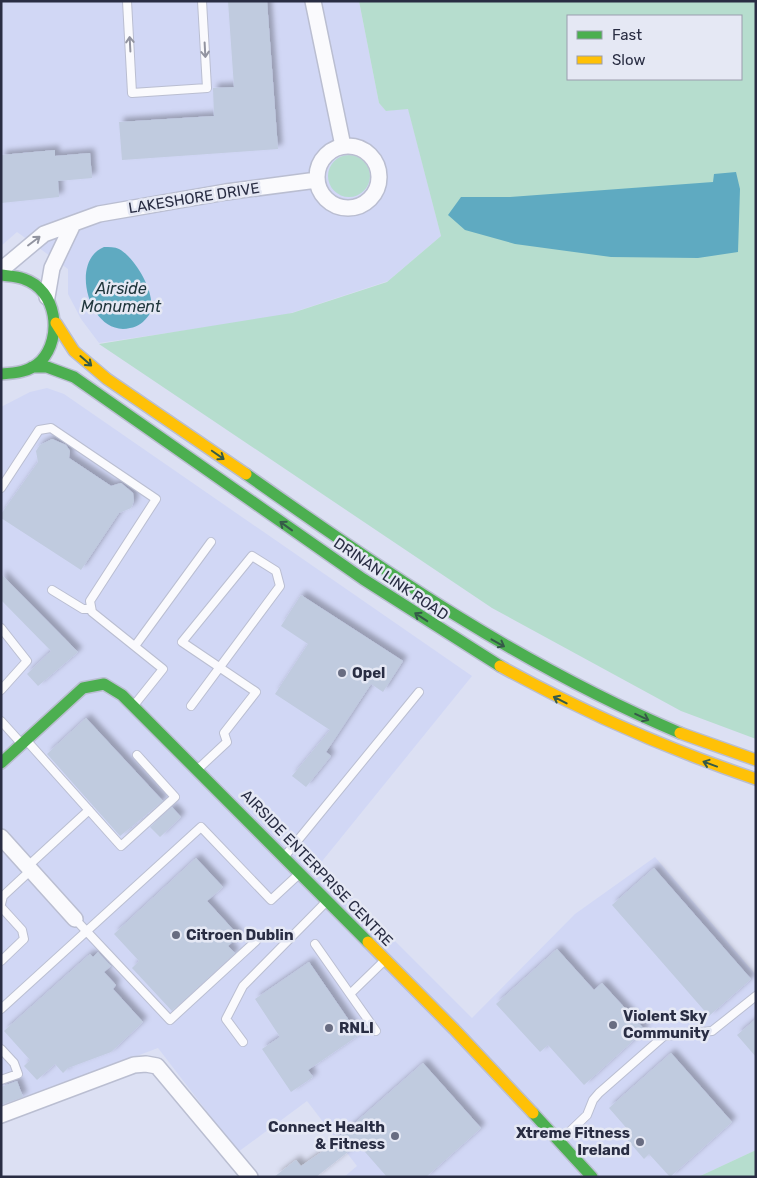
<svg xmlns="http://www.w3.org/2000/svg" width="757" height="1178" viewBox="0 0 757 1178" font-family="Rubik,sans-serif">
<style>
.built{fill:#d1d7f5}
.green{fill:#b6ddce;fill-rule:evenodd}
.water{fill:#5faac1}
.building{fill:#c0cbdf;filter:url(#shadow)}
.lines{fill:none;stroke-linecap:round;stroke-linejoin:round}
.lane-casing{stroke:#babed1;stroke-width:10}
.street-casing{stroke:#babed1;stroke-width:18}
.fast-casing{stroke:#babed1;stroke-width:14}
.slow-casing{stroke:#babed1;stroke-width:14}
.lane{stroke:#fafafd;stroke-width:8}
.street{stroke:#fafafd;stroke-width:15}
.fast{stroke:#4caf50;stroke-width:11}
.slow{stroke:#ffc107;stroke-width:11}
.oneway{stroke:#9294a0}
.oneway2{stroke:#355a48}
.poi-dot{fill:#686c81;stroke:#e5e8f4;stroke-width:2}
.labels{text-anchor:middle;stroke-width:5;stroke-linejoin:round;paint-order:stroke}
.street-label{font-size:15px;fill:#292d43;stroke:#e5e8f4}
.poi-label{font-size:15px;font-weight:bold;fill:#292d43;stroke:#e5e8f4;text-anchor:start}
.water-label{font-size:16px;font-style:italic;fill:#1e353b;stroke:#e5e8f4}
</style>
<defs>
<filter id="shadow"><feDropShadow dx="4.5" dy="-4.5" stdDeviation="2.5" flood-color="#0004"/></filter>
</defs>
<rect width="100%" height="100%" fill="#dce0f3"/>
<path class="built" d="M1,1H359L379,103L387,111L408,108L441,236L388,281L279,317L99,343L81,319L68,294V269L17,232L1,246Z
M47,388L64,394L472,676L319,865L472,1018L575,914L655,857L756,975V1150L698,1177H344L357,1166L307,1101L238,1152L158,1048L1,1107V407L30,392Z"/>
<path class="green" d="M359,1H756V739L681,711L492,608L99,344L292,313L387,282L441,236L408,109L386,111L379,103ZM568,16H741V79H568Z
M328 176a21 21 0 1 1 42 0a21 21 0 1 1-42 0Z
M756,1150V1177H698Z"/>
<path class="water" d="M736,172L740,189L738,252L698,258L611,257L515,244L465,230L448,215L461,197H510L713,182L714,174Z
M104,247C109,247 115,247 119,249C136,258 159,298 149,315C144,322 138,327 130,328C90,338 68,261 104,247Z"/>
<path class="building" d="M228,1H267L278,149L122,160L119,122L214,116L213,88L234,87Z
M55,150V156L90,153L92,178L58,181L59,197L1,203V155Z
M52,439L66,445L70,451L69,458L111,486L121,483L133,493L134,501L131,508L119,513L81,570L1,518V514L38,462L36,451L40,445Z
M1,574L78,652L38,686L27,674L51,651L1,600Z
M301,595L403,661L383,692L371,684L326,752L331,756L306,787L292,776L330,730L275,694L308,644L281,626Z
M86,718L163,801L120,836L47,754Z
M172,807L181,817L160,837L150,827Z
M196,858L223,887L207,901L239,936L228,946L235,953L172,1011L132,968L139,961L114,934Z
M654,868L751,979L709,1016L612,905Z
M557,949L594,990L602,983L645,1030L584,1085L548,1045L540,1052L496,1004Z
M98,952L111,966L104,972L116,985L113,989L143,1022L111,1052L68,1068L63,1073L55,1064L37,1080L24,1066L30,1060L4,1031L90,954L93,957Z
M309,962L359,1035L308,1070L313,1077L291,1092L262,1049L280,1037L255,999Z
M756,1019V1057L737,1035Z
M671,1053L732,1122L670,1177L649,1154L644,1159L624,1136L629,1131L609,1108Z
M423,1063L481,1128L426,1177H387L358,1144L316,1177H274L296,1160L301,1166L323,1151Z
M17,1081L23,1097L1,1105V1087Z"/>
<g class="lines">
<g class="lane-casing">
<path id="lane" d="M127,1L132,93L207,88L202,1
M1,488L39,430L51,428L156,499L90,601L92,612L163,669L135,704
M52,590L83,609H91
M1,628L27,661L1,690
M135,646L211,542
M191,706L280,586L276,571L252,556L182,642L256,692L224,733L227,742L198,769
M1,721L20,742
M27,741L121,846L175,797L137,755
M285,856L419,692
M28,866L89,810
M1,904L3,896L31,870
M1,907L22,930L24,939L1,961
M75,919L170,1020L256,941
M315,944L350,994L384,961
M350,994L376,1031
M1,1009L201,827L271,900L299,874
M243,1042L226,1019L243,986L326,902
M1,1049L14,1063L18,1074L1,1080
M561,1140L587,1115L593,1100L599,1093L664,1036L712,1031L756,996"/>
</g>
<g class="street-casing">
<path id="street" d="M313,1L343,146
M317 177a31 31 0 1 1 62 0a31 31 0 1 1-62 0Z
M1,270L44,234L99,214L226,192L317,180
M47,297L52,268L73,224
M1,837L75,919
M1,1115L134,1065L146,1064L157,1066L250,1177"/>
</g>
<g class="fast-casing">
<path id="fast" d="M1,275C8,276 17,276 24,279C57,290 63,337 41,361C30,372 15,373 1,374
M32,367H47L74,377L363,579L500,666
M246,474C386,573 522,666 680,733
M1,763L83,688L104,684L122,695L368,942
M533,1113L592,1177"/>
</g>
<g class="slow-casing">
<path id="slow" d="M56,323L74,351L107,379L246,474
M500,666C585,713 664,748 756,779
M680,733L756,760
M368,942L454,1029L533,1113"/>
</g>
<use href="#lane" class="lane"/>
<use href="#street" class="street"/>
<use href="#fast" class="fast"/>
<use href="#slow" class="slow"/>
</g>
<defs><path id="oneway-shaft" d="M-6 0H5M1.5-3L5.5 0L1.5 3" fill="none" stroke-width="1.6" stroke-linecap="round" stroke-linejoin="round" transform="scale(1.25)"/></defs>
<g class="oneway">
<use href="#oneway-shaft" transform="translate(130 44) rotate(-93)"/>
<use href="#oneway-shaft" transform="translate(205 50) rotate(87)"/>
<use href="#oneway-shaft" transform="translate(34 241) rotate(-37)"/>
</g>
<g class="oneway2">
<use href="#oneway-shaft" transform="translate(86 361) rotate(41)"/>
<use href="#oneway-shaft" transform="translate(218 455) rotate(35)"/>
<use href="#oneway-shaft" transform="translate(286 526) rotate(-144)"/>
<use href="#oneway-shaft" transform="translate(421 617) rotate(-147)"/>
<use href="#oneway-shaft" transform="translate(498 643) rotate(29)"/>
<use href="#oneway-shaft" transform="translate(560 700) rotate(-153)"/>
<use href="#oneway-shaft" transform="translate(642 717) rotate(25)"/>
<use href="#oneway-shaft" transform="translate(710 764) rotate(-160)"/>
</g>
<g class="poi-dot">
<circle cx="342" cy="673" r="5"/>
<circle cx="176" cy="935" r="5"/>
<circle cx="613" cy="1025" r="5"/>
<circle cx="329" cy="1028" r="5"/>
<circle cx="395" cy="1136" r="5"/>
<circle cx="640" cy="1142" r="5"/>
</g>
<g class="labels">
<g class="street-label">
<text transform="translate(194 198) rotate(-9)" y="5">LAKESHORE DRIVE</text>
<text transform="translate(391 579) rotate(34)" y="5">DRINAN LINK ROAD</text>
<text transform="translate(317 868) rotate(46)" y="5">AIRSIDE ENTERPRISE CENTRE</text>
</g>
<g class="poi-label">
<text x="352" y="678">Opel</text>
<text x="186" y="940">Citroen Dublin</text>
<text x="623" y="1021">Violent Sky<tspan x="623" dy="17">Community</tspan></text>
<text x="339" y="1033">RNLI</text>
<text x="385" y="1132" text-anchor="end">Connect Health<tspan x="385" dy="17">&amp; Fitness</tspan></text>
<text x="630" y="1138" text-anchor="end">Xtreme Fitness<tspan x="630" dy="17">Ireland</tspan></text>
</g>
<g class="water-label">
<text x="121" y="294">Airside<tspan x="121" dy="18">Monument</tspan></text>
</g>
</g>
<rect width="757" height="1178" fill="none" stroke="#292d43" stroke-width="5"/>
<rect x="567" y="15" width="175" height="65" fill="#e5e8f4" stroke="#9a9dad"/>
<rect x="577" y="31" width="25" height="8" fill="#4caf50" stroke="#9a9dad"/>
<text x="612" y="40" font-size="15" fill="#292d43">Fast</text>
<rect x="577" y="56" width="25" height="8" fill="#ffc107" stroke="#9a9dad"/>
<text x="612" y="65" font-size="15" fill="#292d43">Slow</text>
</svg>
